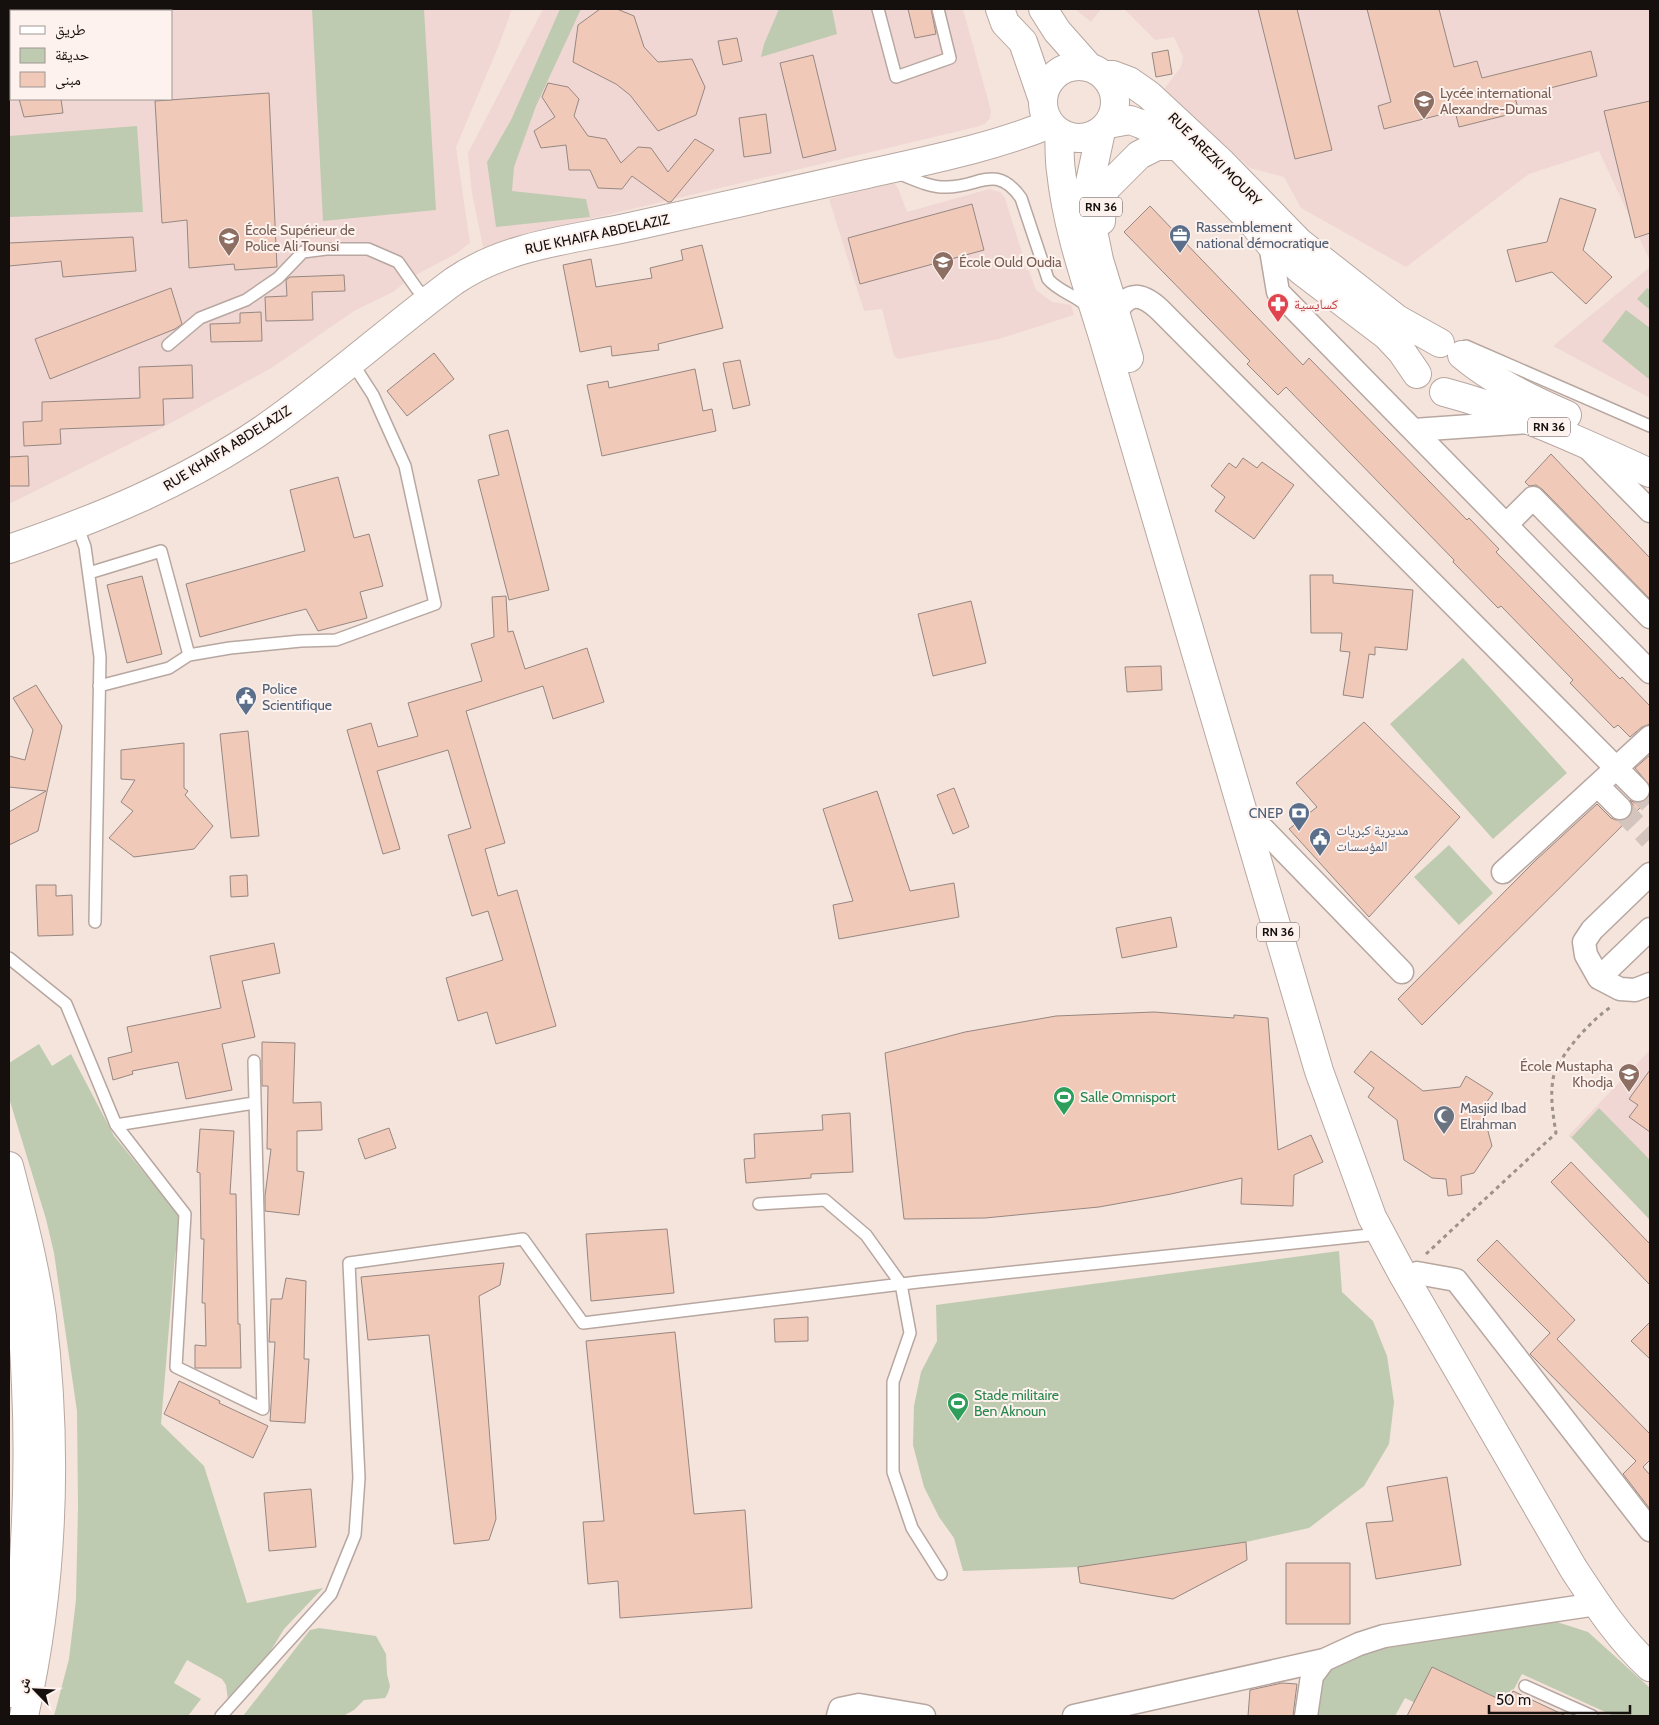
<svg xmlns="http://www.w3.org/2000/svg" width="1659" height="1725" viewBox="0 0 1659 1725" font-family="Cabin,'Noto Naskh Arabic',sans-serif">
<style>
.education{fill:#f1d7d3}
.green{fill:#becbb1}
.building{fill:#f0c9b8;stroke:#978781}
.lines{fill:none;stroke-linecap:round;stroke-linejoin:round}
.street-tunnel{stroke:#d3c4bd;stroke-width:22;stroke-dasharray:22 11;stroke-linecap:butt}
.lane-casing{stroke:#b7a7a0;stroke-width:14}
.street-casing{stroke:#b7a7a0;stroke-width:25}
.secondary-casing{stroke:#b7a7a0;stroke-width:30}
.primary-casing{stroke:#b7a7a0;stroke-width:30}
.highway-casing{stroke:#b7a7a0;stroke-width:30}
.path{stroke:#9d918b;stroke-width:3;stroke-dasharray:4 4;stroke-linecap:butt}
.lane{stroke:#fff;stroke-width:11}
.street{stroke:#fff;stroke-width:22}
.secondary{stroke:#fff;stroke-width:28}
.primary{stroke:#fff;stroke-width:28}
.highway{stroke:#fff;stroke-width:28}
.labels{text-anchor:middle;stroke-width:4;stroke-linejoin:round;paint-order:stroke}
.shield{fill:#fdf2ee;stroke:#5b5350;stroke-width:1}
.shield-label{font-size:12px;font-weight:bold;fill:#150f0d}
.education-label{font-size:14px;fill:#785e54;stroke:#fdf2ee;text-anchor:start}
.street-label{font-size:14px;fill:#150f0d;stroke:#fdf2ee}
.service-label{font-size:14px;fill:#4e5e75;stroke:#fdf2ee;text-anchor:start}
.health-label{font-size:14px;fill:#be3a42;stroke:#fdf2ee;text-anchor:start}
.leisure-label{font-size:14px;fill:#27864d;stroke:#fdf2ee;text-anchor:start}
.worship-label{font-size:14px;fill:#5b616d;stroke:#fdf2ee;text-anchor:start}
</style>
<rect width="100%" height="100%" fill="#f4e4dc"/>
<path class="education" d="M27,9H512L499,45L456,147L470,243L457,253L412,277L393,292L354,311L273,367L160,429L9,504V48L11,47V99H171V11H27Z
M543,9H963L991,111L990,118L985,124L976,127L527,234L484,251L472,194L468,153Z
M1075,9H1101L1091,22Z
M1124,9H1650V261L1599,151L1529,174L1406,267L1301,208L1284,177L1250,168L1164,89L1181,67L1183,57L1174,37L1155,40Z
M891,184H895L898,188L907,212L989,189L1000,192L1005,198L1022,253L1020,256L1026,270L1029,271L1036,290L1052,302L1071,305L1074,315L999,339L899,359L894,356L882,309L864,311L829,199Z
M1650,267V398L1553,346Z
M1650,1050V1220L1569,1135Z"/>
<path class="green" d="M312,9H424L436,210L323,221Z
M560,9H581L536,106L514,167L512,191L586,199L590,217L496,227L487,162L511,120Z
M779,9H832L837,34L761,57L764,44Z
M137,126L143,212L9,217V136Z
M1647,288L1650,290V310L1637,299Z
M1626,310L1650,328V380L1602,341Z
M1463,658L1567,773L1493,839L1390,724Z
M1449,845L1493,893L1459,925L1414,877Z
M39,1044L52,1066L71,1054L114,1136L178,1214L182,1222L175,1255L161,1424L204,1466L247,1603L323,1588L284,1629L268,1655L228,1700L226,1685L222,1679L187,1660L174,1683L201,1699L188,1716H54L69,1659L76,1600L78,1506L77,1411L54,1253L46,1219L9,1098V1063Z
M1599,1108L1650,1160V1220L1569,1135L1572,1137Z
M1339,1251L1342,1292L1373,1321L1387,1356L1394,1402L1389,1444L1364,1486L1309,1528L1246,1542L1247,1560L1173,1599L1080,1583L1077,1567L963,1571L954,1538L939,1517L924,1487L913,1445L914,1406L921,1372L937,1341L936,1305Z
M1557,1622L1588,1632L1650,1688V1716H1614L1522,1674L1514,1689L1511,1690L1503,1701L1432,1667L1420,1690L1473,1716H1443L1405,1698L1395,1716H1314L1319,1686L1330,1667L1372,1647Z
M319,1628L376,1636L386,1654L387,1674L390,1686L388,1693L385,1698L364,1700L354,1710L343,1716H243L310,1630Z"/>
<path class="building" d="M600,9H617L634,16L644,47L658,62L692,59L705,87L696,115L658,131L630,95L616,84L573,62L578,25Z
M908,9H931L936,34L915,38Z
M1258,9H1297L1332,150L1295,159Z
M1367,9H1439L1454,67L1477,61L1482,78L1591,51L1597,76L1515,97L1519,112L1459,127L1455,111L1384,129L1378,106L1391,102Z
M737,38L742,61L723,65L718,41Z
M1168,50L1172,74L1156,77L1152,53Z
M813,55L836,150L803,158L780,63Z
M548,83L568,87L579,99L574,116L588,136L606,139L621,163L638,147L651,148L668,172L695,139L714,150L671,202H668L632,176L622,189L598,188L590,170H569L566,145L541,148L534,131L555,117L542,97Z
M269,93L277,267L235,270L234,264L189,268L187,220L162,223L155,101Z
M19,99H61L63,113L24,117Z
M1650,101V233L1635,238L1604,111Z
M766,114L771,153L744,157L739,118Z
M1560,198L1596,209L1583,250L1612,277L1586,304L1552,272L1516,282L1507,250L1547,242Z
M972,204L984,250L860,284L848,238Z
M1150,206L1303,365L1309,358L1467,520L1469,518L1499,549L1496,552L1620,679L1622,677L1650,706V724L1642,727L1630,737L1618,725L1614,728L1570,683L1573,680L1501,606L1498,608L1453,562L1454,560L1286,387L1278,395L1247,364L1250,361L1124,232Z
M133,237L136,271L63,277L61,261L9,266V243Z
M702,245L723,328L658,344L659,350L612,356L611,346L580,352L563,265L591,259L596,287L652,278L650,268L683,260L681,250Z
M344,275L345,291L312,292L313,320L266,321L265,297L287,296L286,280L290,277Z
M171,288L182,324L175,329L50,379L35,339Z
M261,312L262,341L211,342L210,324L240,323V313Z
M434,353L454,379L407,416L387,391Z
M740,360L750,405L733,409L723,363Z
M192,365L193,398L163,399L164,425L60,429L61,444L24,446L23,422L42,421V402L140,398L139,367Z
M695,369L703,411L712,409L716,431L602,456L587,385L608,381L609,388Z
M508,430L549,590L509,600L478,480L499,475L489,435Z
M1551,454L1650,558V599L1542,489L1536,485L1529,486L1525,482Z
M28,456L29,486H9V457Z
M1243,458L1257,468L1262,462L1294,485L1254,539L1215,511L1225,497L1211,486L1229,463L1236,468Z
M338,477L354,538L369,534L383,586L360,592L367,618L318,631L306,609L200,637L186,584L305,551L290,490Z
M1310,575H1333V583L1413,590L1407,650L1375,647V655L1369,654L1363,698L1343,695L1350,652L1340,651L1342,633H1311Z
M142,576L162,654L127,663L107,585Z
M506,596L508,632L513,631L525,669L587,648L604,702L553,719L543,686L466,711L505,843L485,849L498,896L517,890L556,1026L496,1044L487,1012L458,1021L446,978L503,960L488,911L472,916L448,835L471,828L448,750L377,771L400,849L383,854L347,730L371,723L378,747L418,736L408,703L482,681L471,644L494,637L492,597Z
M971,601L986,663L933,676L918,614Z
M1161,666L1162,690L1127,692L1125,667Z
M36,685L62,726L38,831L9,845V812L46,791L9,787V756L25,760L33,730L13,698Z
M1364,722L1460,817L1369,917L1289,829L1317,807L1296,783Z
M248,731L259,836L231,838L220,734Z
M184,743V788L188,791L185,795L213,826L194,849L134,857L109,838L133,811L121,802L135,780L121,779V750Z
M1650,755V786L1635,768Z
M954,788L969,827L953,834L937,795Z
M877,791L910,891L954,883L959,917L839,939L833,905L853,901L823,809Z
M1650,794V798L1422,1025L1398,999L1536,860L1597,804L1611,818L1616,820L1623,821L1629,818L1632,812L1633,805L1630,800L1635,803L1642,802L1647,800Z
M247,875L248,896L231,897L230,876Z
M36,885H56V896L72,895L73,935L38,936Z
M1171,917L1177,947L1122,958L1116,928Z
M274,943L280,973L242,981L255,1037L222,1044L232,1090L186,1099L178,1062L132,1071L133,1074L113,1080L108,1058L132,1052L127,1027L221,1008L210,956Z
M1154,1012L1234,1018V1015L1268,1018L1278,1150L1311,1135L1323,1162L1294,1175L1293,1206L1241,1204L1242,1178L1171,1194L1099,1207L985,1218L904,1219L885,1053L965,1032L1056,1016Z
M262,1042L295,1043L293,1103L321,1102L322,1130L297,1131V1171L304,1172L299,1215L265,1211V1196L271,1149H267L268,1086H262Z
M1371,1051L1423,1091L1460,1087L1466,1076L1493,1093L1482,1109L1492,1146L1474,1173L1461,1176L1462,1194L1448,1196L1446,1179L1432,1178L1404,1160L1397,1120L1368,1097L1374,1088L1354,1072Z
M1650,1070V1132L1629,1117L1638,1105L1629,1099Z
M850,1113L853,1172L811,1174V1178L746,1183L744,1159L755,1158L754,1134L823,1130L822,1115Z
M389,1128L396,1148L365,1159L358,1139Z
M200,1129L234,1131L230,1194H236L238,1324H240L241,1368H195V1345L206,1346L205,1303H202L204,1239H201L200,1173L197,1172Z
M1571,1162L1650,1244V1285L1551,1182Z
M667,1229L674,1293L591,1301L586,1234Z
M1497,1240L1575,1320L1557,1339L1650,1434V1460L1643,1467L1650,1475V1509L1623,1474L1636,1461L1530,1354L1550,1333L1477,1260Z
M504,1263L500,1285L479,1296L496,1519L489,1540L454,1544L429,1335L368,1340L361,1277Z
M286,1278L306,1281L304,1359H309L305,1423L270,1421L275,1342H269L271,1299H282Z
M808,1317V1341L775,1342L774,1319Z
M1650,1322V1359L1631,1341Z
M675,1332L694,1514L745,1510L752,1608L620,1618L618,1581L588,1584L583,1522L604,1521L586,1341Z
M179,1381L220,1401L219,1403L268,1426L253,1458L164,1414Z
M1447,1477L1461,1565L1376,1579L1366,1523L1393,1521L1387,1487Z
M311,1489L316,1547L269,1551L264,1493Z
M1246,1542L1247,1560L1173,1599L1080,1583L1078,1567Z
M1286,1563H1350V1624H1286Z
M1432,1667L1507,1703L1513,1691L1566,1716H1407Z
M1282,1683L1297,1684L1293,1716H1248L1250,1690Z"/>
<g class="lines">
<path class="street-tunnel" d="M1638,790L1650,803
M1620,808L1650,839"/>
<g class="lane-casing">
<path id="lane" d="M878,9L896,77L950,58L938,9
M898,173C913,179 931,188 947,187C979,187 996,163 1021,198L1048,279C1059,292 1076,295 1088,307
M168,345L200,318L246,300L278,278L303,252L326,249H368L398,262L417,289L429,300
M1466,346L1650,426
M77,525L85,547L100,657L95,922
M89,573L161,551L189,655
M99,686L169,668L189,655L230,648L301,641L336,640L435,604L405,466L373,395L351,361
M9,958L66,1004L116,1125L185,1214L176,1367L263,1409L254,1061
M116,1125L254,1103
M759,1204L825,1200L866,1235L901,1284L910,1333L893,1382V1472L912,1528L941,1574
M1525,1686L1592,1716
M221,1716L331,1594L355,1535L359,1478L349,1263L523,1239L583,1323L918,1282L1379,1234"/>
</g>
<g class="street-casing">
<path id="street" d="M9,43L11,42
M1270,244L1278,292L1650,672
M1116,314C1128,290 1142,294 1159,309L1638,790
M1414,430L1528,422
M1589,449L1650,511
M1506,525L1533,498L1650,617
M1598,786L1620,808
M1263,829L1402,972
M1503,872L1650,737
M1650,874L1592,930L1584,942L1586,955L1599,978L1620,989L1635,990L1650,984
M1599,978L1650,929
M1417,1273L1456,1280L1650,1530
M838,1716L840,1709L859,1705L924,1716
M1074,1716L1324,1660L1359,1644L1384,1636L1597,1604
M1306,1716L1312,1676L1324,1660"/>
</g>
<g class="secondary-casing">
<path id="secondary" d="M9,549C99,518 183,484 262,430C329,384 389,329 454,281C507,245 570,240 630,227C709,209 788,191 867,174C929,160 991,148 1050,124"/>
</g>
<g class="primary-casing">
<path id="primary" d="M1000,9L1005,23L1023,42L1043,100
M1043,9L1057,31L1088,66
M1043 102a36 36 0 1 1 72 0a36 36 0 1 1-72 0Z
M1104,75H1113L1129,81L1149,95L1221,162L1299,242L1397,319L1440,343
M1108,124L1130,120L1141,124L1161,134L1178,146L1250,220L1270,244L1303,272L1386,335L1402,352L1417,374
M1101,131L1090,182V216L1099,260L1129,358
M1059,133C1060,146 1059,159 1061,171C1067,229 1087,284 1104,340L1319,1071L1372,1217L1402,1273L1573,1568C1596,1603 1619,1639 1650,1667
M1101,221L1102,199L1106,188L1139,155L1157,146H1178
M1462,355C1493,381 1530,399 1567,415
M1444,392C1516,411 1582,442 1650,473"/>
</g>
<g class="highway-casing">
<path id="highway" d="M9,1166C22,1216 35,1266 42,1317C58,1450 53,1586 24,1716
M9,1242C21,1289 24,1338 26,1386C31,1489 24,1591 11,1693"/>
</g>
<path class="path" d="M1426,1254L1556,1133C1553,1115 1550,1097 1553,1079C1557,1057 1592,1019 1611,1007"/>
<use href="#lane" class="lane"/>
<use href="#street" class="street"/>
<use href="#secondary" class="secondary"/>
<use href="#primary" class="primary"/>
<use href="#highway" class="highway"/>
</g>
<defs>
<g id="school-pin" transform="scale(1.125)"><path d="M0 17L-7.5 6A9.5 9.5 0 1 1 7.5 6Z" fill="#8d6e63" stroke="#fdf2ee"/><path d="M0-5L7-2L0 1L-7-2ZM-4 1L0 2.5L4 1V4Q0 6-4 4Z" fill="#fff"/></g>
<g id="office-pin" transform="scale(1.125)"><path d="M0 17L-7.5 6A9.5 9.5 0 1 1 7.5 6Z" fill="#5c6f8a" stroke="#fdf2ee"/><path d="M-6-3h4V-5.5h4V-3h4V5H-6ZM-1-4.5V-3h2v-1.5ZM-6 0V1H6V0Z" fill="#fff"/></g>
<g id="university-pin" transform="scale(1.125)"><path d="M0 17L-7.5 6A9.5 9.5 0 1 1 7.5 6Z" fill="#8d6e63" stroke="#fdf2ee"/><path d="M0-5L7-2L0 1L-7-2ZM-4 1L0 2.5L4 1V4Q0 6-4 4Z" fill="#fff"/></g>
<g id="pharmacy-pin" transform="scale(1.125)"><path d="M0 17L-7.5 6A9.5 9.5 0 1 1 7.5 6Z" fill="#e0444e" stroke="#fdf2ee"/><path d="M-2-6h4v4h4v4h-4v4h-4v-4h-4v-4h4Z" fill="#fff"/></g>
<g id="civic-pin" transform="scale(1.125)"><path d="M0 17L-7.5 6A9.5 9.5 0 1 1 7.5 6Z" fill="#5c6f8a" stroke="#fdf2ee"/><path d="M-.6-6.5H3V-4.5H.6V-3L4-1V1h2V6H-6V1h2V-1L-.6-3ZM-1.2 2.5V6h2.4V2.5Z" fill="#fff"/></g>
<g id="bank-pin" transform="scale(1.125)"><path d="M0 17L-7.5 6A9.5 9.5 0 1 1 7.5 6Z" fill="#5c6f8a" stroke="#fdf2ee"/><path d="M-6-4H6V4H-6ZM0-2.3a2.3 2.3 0 1 0 0 4.6a2.3 2.3 0 1 0 0-4.6Z" fill="#fff"/></g>
<g id="stadium-pin" transform="scale(1.125)"><path d="M0 17L-7.5 6A9.5 9.5 0 1 1 7.5 6Z" fill="#2e9e5b" stroke="#fdf2ee"/><path d="M0-5a6.5 5 0 1 0 0 10a6.5 5 0 1 0 0-10ZM-3.5-1.8h7v3.6h-7Z" fill="#fff"/></g>
<g id="mosque-pin" transform="scale(1.125)"><path d="M0 17L-7.5 6A9.5 9.5 0 1 1 7.5 6Z" fill="#6b7280" stroke="#fdf2ee"/><path d="M3.5-4.9A6 6 0 1 0 3.5 4.9A5 5 0 1 1 3.5-4.9Z" fill="#fff"/></g>
</defs>
<g fill-rule="evenodd">
<use href="#school-pin" x="1424" y="101"/>
<use href="#office-pin" x="1180" y="235"/>
<use href="#university-pin" x="229" y="238"/>
<use href="#school-pin" x="943" y="262"/>
<use href="#pharmacy-pin" x="1278" y="304"/>
<use href="#civic-pin" x="246" y="697"/>
<use href="#bank-pin" x="1299" y="813"/>
<use href="#civic-pin" x="1320" y="838"/>
<use href="#school-pin" x="1629" y="1074"/>
<use href="#stadium-pin" x="1064" y="1097"/>
<use href="#mosque-pin" x="1444" y="1116"/>
<use href="#stadium-pin" x="958" y="1403"/>
</g>
<g class="labels">
<g class="shield">
<rect x="1080" y="197.5" width="42" height="19" rx="4"/>
<rect x="1528" y="417.5" width="42" height="19" rx="4"/>
<rect x="1257" y="922.5" width="42" height="19" rx="4"/>
</g>
<g class="shield-label">
<text x="1101" y="211">RN 36</text>
<text x="1549" y="431">RN 36</text>
<text x="1278" y="936">RN 36</text>
</g>
<g class="education-label">
<text x="1440" y="98">Lycée international<tspan x="1440" dy="16">Alexandre-Dumas</tspan></text>
<text x="245" y="235">École Supérieur de<tspan x="245" dy="16">Police Ali Tounsi</tspan></text>
<text x="959" y="267">École Ould Oudia</text>
<text x="1613" y="1071" text-anchor="end">École Mustapha<tspan x="1613" dy="16">Khodja</tspan></text>
</g>
<g class="street-label">
<text transform="translate(1215 159) rotate(45)" y="5">RUE AREZKI MOURY</text>
<text transform="translate(597 234) rotate(-12)" y="5">RUE KHAIFA ABDELAZIZ</text>
<text transform="translate(227 448) rotate(-32)" y="5">RUE KHAIFA ABDELAZIZ</text>
</g>
<g class="service-label">
<text x="1196" y="232">Rassemblement<tspan x="1196" dy="16">national démocratique</tspan></text>
<text x="262" y="694">Police<tspan x="262" dy="16">Scientifique</tspan></text>
<text x="1283" y="818" text-anchor="end">CNEP</text>
<text x="1336" y="835">مديرية كبريات<tspan x="1336" dy="16">المؤسسات</tspan></text>
</g>
<g class="health-label">
<text x="1294" y="309">كسايسية</text>
</g>
<g class="leisure-label">
<text x="1080" y="1102">Salle Omnisport</text>
<text x="974" y="1400">Stade militaire<tspan x="974" dy="16">Ben Aknoun</tspan></text>
</g>
<g class="worship-label">
<text x="1460" y="1113">Masjid Ibad<tspan x="1460" dy="16">Elrahman</tspan></text>
</g>
</g>
<rect width="1659" height="1725" fill="none" stroke="#150f0d" stroke-width="20"/>
<rect x="10" y="10" width="162" height="90" fill="#fdf2ee" stroke="#a09794"/>
<rect x="20" y="26" width="25" height="8" fill="#ffffff" stroke="#a09794"/>
<text x="55" y="35" font-size="15" fill="#150f0d">طريق</text>
<rect x="20" y="48" width="25" height="15" fill="#becbb1" stroke="#a09794"/>
<text x="55" y="60" font-size="15" fill="#150f0d">حديقة</text>
<rect x="20" y="72" width="25" height="15" fill="#f0c9b8" stroke="#a09794"/>
<text x="55" y="85" font-size="15" fill="#150f0d">مبنى</text>
<g transform="translate(35 1690) rotate(294)" stroke="#fdf2ee" stroke-width="4" paint-order="stroke">
<path d="M0-4L9 19L0 12L-9 19Z" fill="#150f0d"/>
<text y="-8" font-size="14" font-weight="bold" text-anchor="middle" fill="#150f0d">ش</text>
</g>
<path d="M1489 1705v8h141v-8" fill="none" stroke="#150f0d" stroke-width="2.5"/>
<text x="1496" y="1705" font-size="15" fill="#150f0d" stroke="#fdf2ee" stroke-width="4" paint-order="stroke">50 m</text>
</svg>
